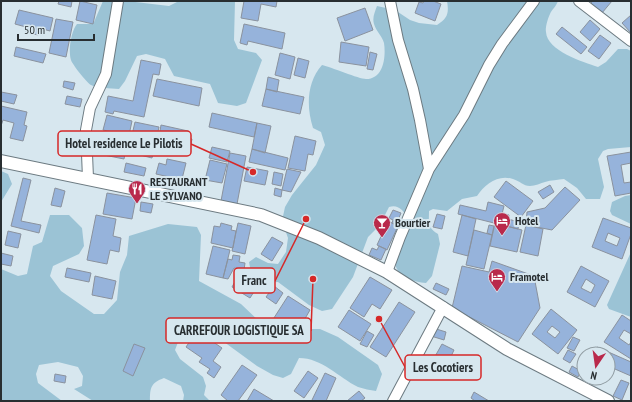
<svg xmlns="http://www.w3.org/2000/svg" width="632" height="402" viewBox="0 0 632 402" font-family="'PT Sans Narrow',sans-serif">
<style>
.green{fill:#9bc3d5}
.building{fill:#96b3db;stroke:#8a929e;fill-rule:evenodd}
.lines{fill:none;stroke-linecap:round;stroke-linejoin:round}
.minor-casing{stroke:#6c7a81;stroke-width:12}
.tertiary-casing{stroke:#6c7a81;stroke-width:14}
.minor{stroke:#fff;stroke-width:10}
.tertiary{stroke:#fff;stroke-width:12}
.labels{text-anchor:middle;stroke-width:4;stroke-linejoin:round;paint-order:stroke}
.poi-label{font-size:12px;font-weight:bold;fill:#282e31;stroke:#d7e7ef;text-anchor:start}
.leader{fill:none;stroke:#d62828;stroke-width:1.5}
.callout-dot{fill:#d62828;stroke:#d7e7ef;stroke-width:1.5}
.callout{fill:#d7e7ef;stroke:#d62828;stroke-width:1.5}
.callout-label{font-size:13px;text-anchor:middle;font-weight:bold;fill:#282e31}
</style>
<rect width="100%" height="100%" fill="#d7e7ef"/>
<path class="green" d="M103,1H127L169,6L179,1H235L234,40L238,49L256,53L262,60L246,103L237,106L218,103L210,84L174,76L165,59L146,54L137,56L125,81L119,89C110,88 98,89 91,85C87,83 72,64 71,60C68,51 71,31 77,24H90L94,22Z
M447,1H558C556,7 552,9 550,14C548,18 545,28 546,32C547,51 583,62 598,67L606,62L618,49H627L631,51V147L608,149L603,151L598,159L604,187L600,199H586L577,188L564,179C558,180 551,180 545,182C541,183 535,186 530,186C523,186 520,181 513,179C498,174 485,184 477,196L462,199L447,211L433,209L429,211C429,224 427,227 438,234L440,244L432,276L426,283C414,282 398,277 395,264L407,217C403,210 398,204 389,207L380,225L368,237L353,277L332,309L322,311L309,305L278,282C256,284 253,284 249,262L256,257L268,263L278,264L286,252L288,238L282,221L285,207L292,195L316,165L325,145L321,132L313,128C306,106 307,82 322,65C331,67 359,79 366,79C384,79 386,56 384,43C382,36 376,31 374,24C372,17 375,12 377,6L395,10L410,20L419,23L437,25C448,18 449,13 447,1Z
M1,171L8,174L12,184L1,202Z
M631,195V224L612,215L610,211L612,202L625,196Z
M50,215H69L82,228L84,246L79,254L53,266L50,276L61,291L94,314H104L117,300L120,272L127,255L129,236L168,224L197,227L201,235L199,281L241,304L261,323L287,337H306L310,329H320L338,337L378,365L382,374L376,391C370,390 364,389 358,387C338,377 322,358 299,358L291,374L283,378L273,375L257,366L220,339L185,324L175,350L180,359L203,377L206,386L204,395L210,401H183L184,395L181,386L164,378C151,383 150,387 150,401H93L74,389L82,386L83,376L78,367L58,362L39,365L36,374L38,383L62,401H1V269L18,276L27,274L33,246L42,242Z
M631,252V317L609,309L607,305Z"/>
<path class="building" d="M59,1H72L71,7L58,4Z
M80,1L97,5L93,24L76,20Z
M244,1H277L276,7L261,4L258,21L241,18Z
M424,1H433L441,4L435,21L415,13L419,2L423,3Z
M593,1H612L602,13L590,4Z
M365,8L373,30L345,41L337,18Z
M19,10L53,18L50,31L39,28L38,35L25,32L26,27L15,24Z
M631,15V33L622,23Z
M56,19L73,22L66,57L49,53Z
M590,20L600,29L590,41L580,32Z
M244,24L285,33L282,49L248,41L247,45L240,43Z
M562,27L587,47L581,54L556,34Z
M600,35L611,43L599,59L588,51Z
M341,42L369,47L366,66L339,62Z
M16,47L46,54L43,63L14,56Z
M370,52L377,54L373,70L367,69Z
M280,53L295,57L290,79L275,75Z
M298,58L309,61L305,78L294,75Z
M141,60L161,64L159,75L153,74L144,117L114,111L113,114L105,112L108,96L133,101Z
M268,77L279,80L277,92L266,89Z
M157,79L202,88L199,106L153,96Z
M64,81L75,83L73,90L63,87Z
M266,89L304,97L300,114L262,106Z
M1,92L17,95L14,104L1,101Z
M67,96L82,99L80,107L65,104Z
M1,106L27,112L24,125L27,126L23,141L10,138L14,123L3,120L1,126Z
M212,113L257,123L254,137L209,127Z
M107,115L132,121L124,159L99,154L102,138L111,140L113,132L103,130Z
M135,122L159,127L152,158L128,152Z
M257,123L271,126L265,153L252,149Z
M161,125L188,131L187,138L192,139L189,154L160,147L162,138L159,137Z
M295,136L316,141L313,155L308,154L305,171L288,168Z
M212,147L230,151L227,162L209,158Z
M252,149L288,158L285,170L249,162Z
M631,152V163L621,165L624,183L631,182V193L615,196L607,156Z
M230,153L246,156L237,204L221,201Z
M167,159L186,163L181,183L173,181L174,178L156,174L159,163L166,165Z
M210,160L227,164L222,183L205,180Z
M126,163L146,168L144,176L124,172Z
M247,167L268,171L265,185L244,181Z
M287,169L301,172L291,192L282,190Z
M274,172L283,174L281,186L272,184Z
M23,178L31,180L21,221L41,225L39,233L11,226Z
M506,181L533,201L521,217L494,197Z
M550,185L554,192L543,199L538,192Z
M565,187L580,200L552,230L526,225L527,212L545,208Z
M55,188L65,191L61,207L51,205Z
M275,188L282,190L281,197L274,195Z
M107,193L136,198L132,219L103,214Z
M141,202L153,204L151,213L140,211Z
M488,202L504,206L502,214L509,215L508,219L519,222L518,229L458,214L460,205L486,211Z
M393,210L401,213L396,225L392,223L393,220L389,218Z
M437,214L445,216L442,229L433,227Z
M96,215L116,219L113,236L121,238L119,252L110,250L107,264L87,260Z
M462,215L476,219L468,256L453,252Z
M603,218L631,228V234L622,259L592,247ZM608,233L620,238L617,246L605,241Z
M388,221L398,226L387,250L377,245Z
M221,223L232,226L231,230L236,231L233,248L211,243L214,226L220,227Z
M238,223L251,226L245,254L232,251Z
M495,223L522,230L517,252L490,246Z
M489,225L494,226L492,235L487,233Z
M526,225L543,229L538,256L520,252Z
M474,230L492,235L484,269L466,265Z
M8,231L21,234L18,248L5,245Z
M272,237L283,243L272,261L261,254Z
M213,246L230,250L223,278L206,274Z
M379,246L386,249L381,260L369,255L372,248L377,250Z
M1,253L13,256L11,266L1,264Z
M233,255L240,256L239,262L245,263L244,270L234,268L228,279L223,278L228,259L232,260Z
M492,261L534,276L540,308L518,342L452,308L462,266L489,272Z
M581,266L609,281L595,307L567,292ZM586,279L595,285L591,293L581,288Z
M67,268L91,273L89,282L65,277Z
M95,276L116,281L112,299L92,295Z
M238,276L257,287L250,298L232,287Z
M370,277L392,290L380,309L372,304L364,317L350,308Z
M436,283L449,289L446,295L433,289Z
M274,286L283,293L276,304L266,297Z
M288,296L310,310L299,329L283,319L279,325L272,321Z
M399,302L415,312L386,357L370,347Z
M551,309L577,330L558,354L532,334ZM552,326L560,332L555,338L547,332Z
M349,310L371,324L360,341L338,327Z
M622,315L631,321V334L624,330L619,338L629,345L631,342V359L604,342Z
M433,328L446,332L444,340L431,336Z
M197,331L222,348L213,361L221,367L214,378L207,373L210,369L199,362L202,358L186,347Z
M367,331L374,335L367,347L360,344Z
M573,337L580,340L574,351L567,348Z
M134,344L145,348L133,376L123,371Z
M442,344L454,350L446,367L433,360Z
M597,347L631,362V376L608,366V354H594Z
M568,350L576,354L570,363L563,359Z
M242,365L257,375L238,401H228L221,395Z
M572,366L581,371L578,377L569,372Z
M308,371L318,378L304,398L294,391Z
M325,373L336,378L326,401H313L312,400Z
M55,374L66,376L65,383L54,381Z
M621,380L629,383L622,400L613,396Z
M254,389L274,401H247Z
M359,391L365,398L361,401H347Z
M474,392L489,401H475L471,398Z"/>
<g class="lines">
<g class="minor-casing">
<path id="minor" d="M390,1L398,40L413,89L420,120L429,169
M579,1L631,41
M88,178L86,130L90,108L106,74L118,1
M387,272L400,237L429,169L464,115L489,65L502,44L534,1
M393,401L443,307"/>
</g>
<g class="tertiary-casing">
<path id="tertiary" d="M1,161L261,215L319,238L387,272L507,349L608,401"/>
</g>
<use href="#minor" class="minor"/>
<use href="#tertiary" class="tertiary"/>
</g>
<defs>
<g id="restaurant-pin" transform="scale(0.9)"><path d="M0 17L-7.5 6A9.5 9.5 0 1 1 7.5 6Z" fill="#b9294b" stroke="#d7e7ef"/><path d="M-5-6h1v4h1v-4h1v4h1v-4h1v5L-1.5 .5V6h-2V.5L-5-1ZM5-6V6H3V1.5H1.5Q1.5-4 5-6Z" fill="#fff"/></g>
<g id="hotel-pin" transform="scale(0.9)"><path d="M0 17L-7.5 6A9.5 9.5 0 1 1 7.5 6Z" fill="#b9294b" stroke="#d7e7ef"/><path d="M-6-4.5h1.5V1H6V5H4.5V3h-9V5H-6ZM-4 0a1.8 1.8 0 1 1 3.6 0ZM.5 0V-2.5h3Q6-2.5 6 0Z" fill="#fff"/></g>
<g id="bar-pin" transform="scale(0.9)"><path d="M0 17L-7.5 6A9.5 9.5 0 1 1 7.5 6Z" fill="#b9294b" stroke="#d7e7ef"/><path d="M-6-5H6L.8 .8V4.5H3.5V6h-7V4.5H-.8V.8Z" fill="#fff"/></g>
</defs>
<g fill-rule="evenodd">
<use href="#restaurant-pin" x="137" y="189"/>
<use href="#hotel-pin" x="502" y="221"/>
<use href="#bar-pin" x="382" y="223"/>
<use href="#hotel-pin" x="497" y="277"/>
</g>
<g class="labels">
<g class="poi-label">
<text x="150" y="186">RESTAURANT<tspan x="150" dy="14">LE SYLVANO</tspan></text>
<text x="515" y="225">Hotel</text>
<text x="395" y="227">Bourtier</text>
<text x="510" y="281">Framotel</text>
</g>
</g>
<path class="leader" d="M253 172L191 144M306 219L275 281M313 279L311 331M379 319L405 367"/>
<g class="callout-dot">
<circle cx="253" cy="172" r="4"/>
<circle cx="306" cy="219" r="4"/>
<circle cx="313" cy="279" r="4"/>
<circle cx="379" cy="319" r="4"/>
</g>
<g class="callout">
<rect x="58" y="131" width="133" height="25" rx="4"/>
<rect x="234" y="268" width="41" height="25" rx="4"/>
<rect x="166" y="318" width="145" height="25" rx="4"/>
<rect x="405" y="355" width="76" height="25" rx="4"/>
</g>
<g class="callout-label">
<text x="124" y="148">Hotel residence Le Pilotis</text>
<text x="254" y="285">Franc</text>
<text x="239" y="335">CARREFOUR LOGISTIQUE SA</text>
<text x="443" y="372">Les Cocotiers</text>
</g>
<rect width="632" height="402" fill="none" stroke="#282e31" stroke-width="4"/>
<g transform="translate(596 366) rotate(193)"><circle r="19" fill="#d7e7ef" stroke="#919da3"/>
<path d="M0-3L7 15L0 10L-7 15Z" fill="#b9294b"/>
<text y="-6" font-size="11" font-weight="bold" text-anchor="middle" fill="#282e31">N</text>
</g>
<path d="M18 34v6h76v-6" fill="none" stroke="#282e31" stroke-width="2"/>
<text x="24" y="34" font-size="12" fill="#282e31" stroke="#d7e7ef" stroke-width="3" paint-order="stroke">50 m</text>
</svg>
